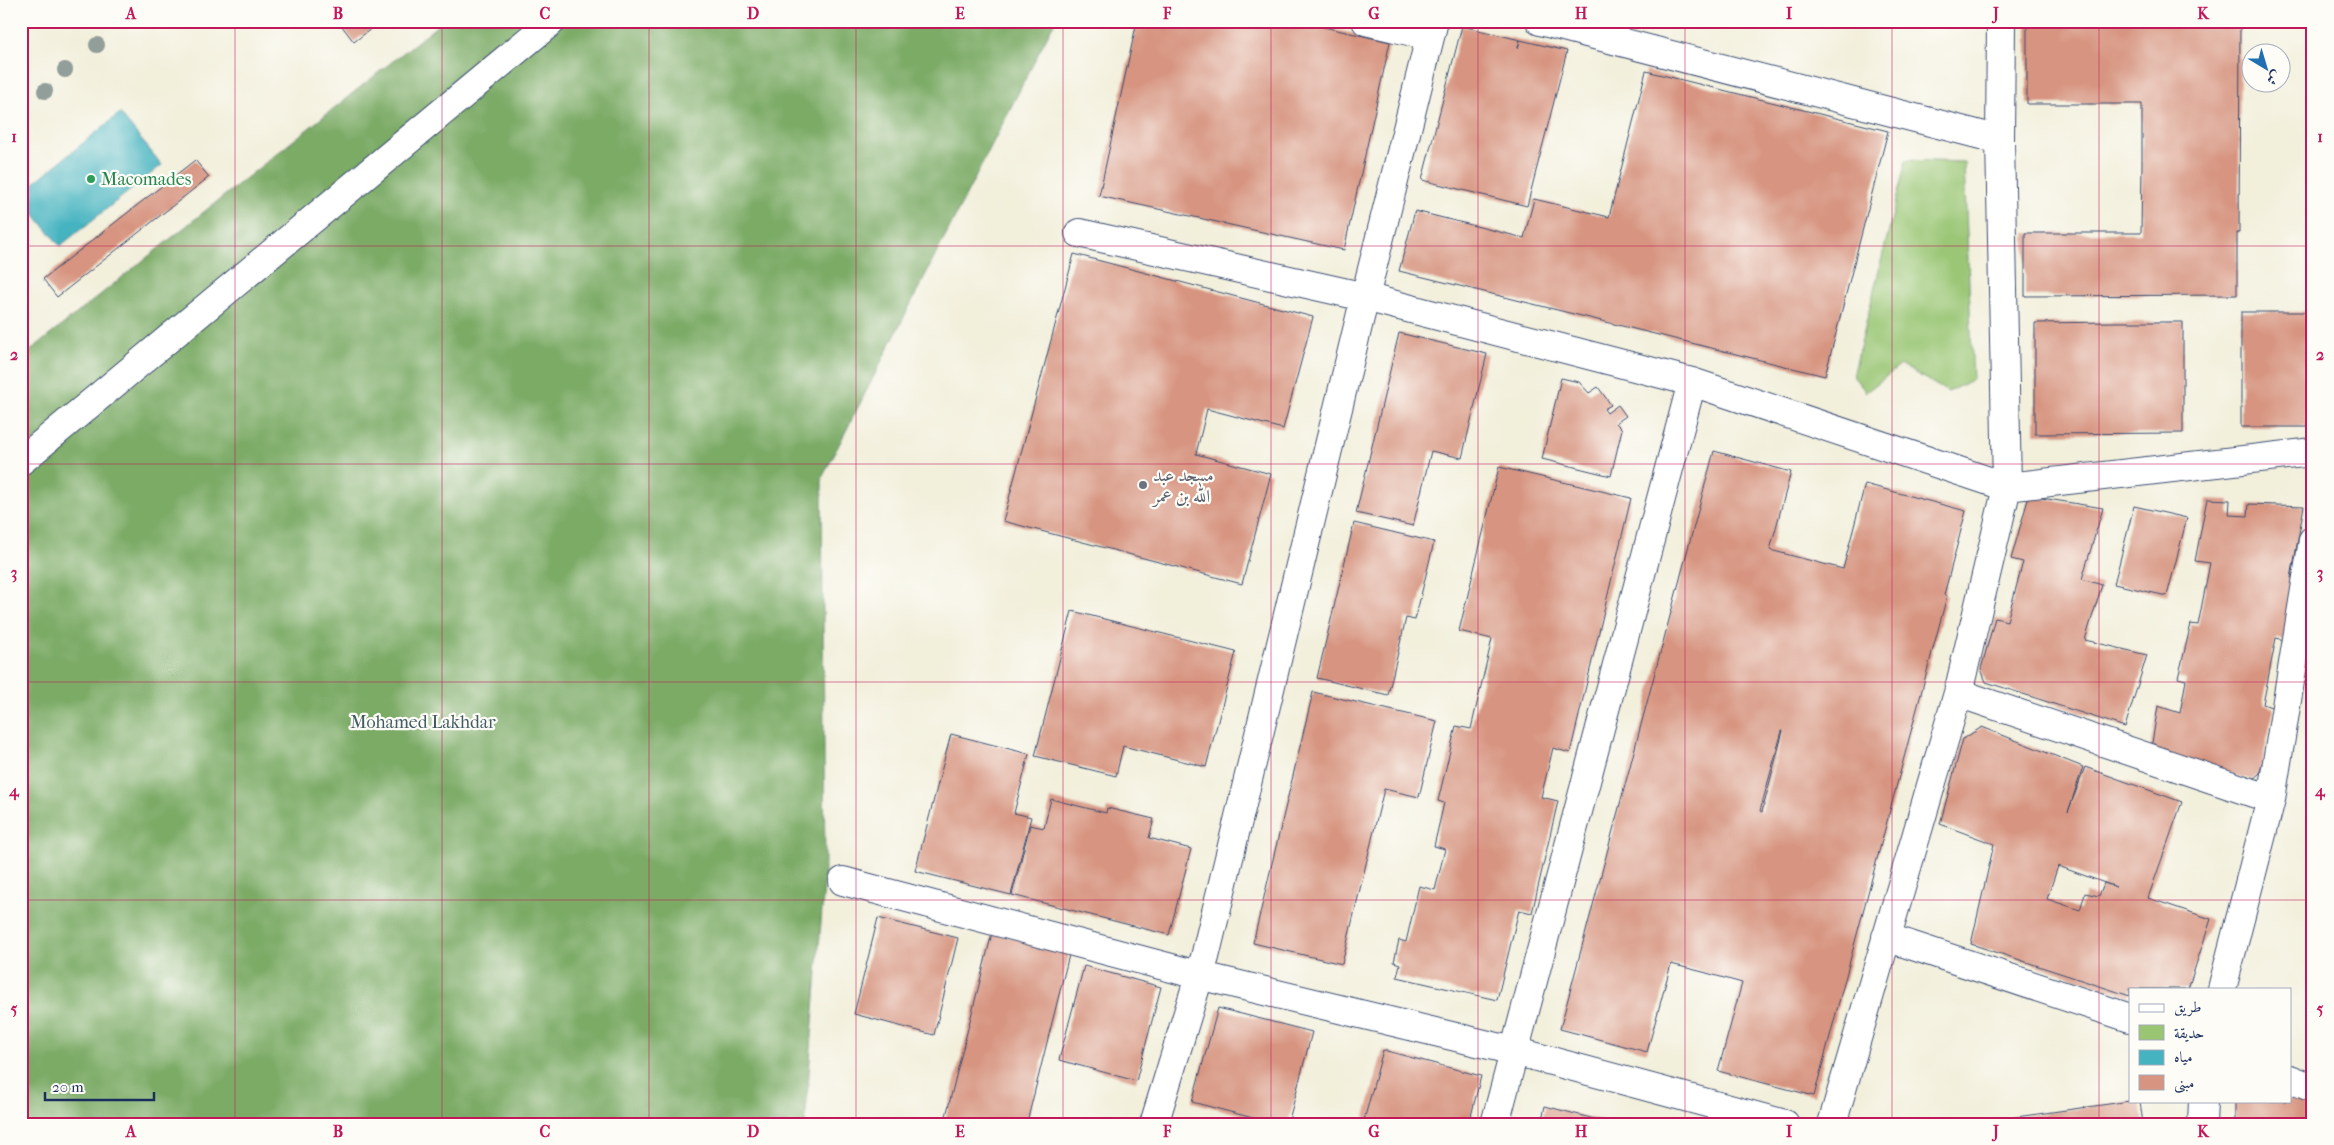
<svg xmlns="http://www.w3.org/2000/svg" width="2334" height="1145" viewBox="0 0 2334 1145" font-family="'IM FELL French Canon',Amiri,serif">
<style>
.green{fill:#9ac674;stroke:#5a7a69}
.forest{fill:#7bab66;stroke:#4b6d62}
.water{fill:#45b3c0;stroke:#30718f}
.building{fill:#d79581;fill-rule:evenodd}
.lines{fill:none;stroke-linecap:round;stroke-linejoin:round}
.minor-casing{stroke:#3b4c71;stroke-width:30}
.minor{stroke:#fff;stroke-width:28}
.tree{fill:#919e9a}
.grid{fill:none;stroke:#c2185b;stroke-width:1;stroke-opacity:0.55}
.leisure-dot{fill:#2e9e5b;stroke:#fdfcf7;stroke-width:2}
.worship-dot{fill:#6b7280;stroke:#fdfcf7;stroke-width:2}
.labels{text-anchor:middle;stroke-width:4.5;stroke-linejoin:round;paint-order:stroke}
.leisure-label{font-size:18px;fill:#27864d;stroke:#fdfcf7;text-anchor:start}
.worship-label{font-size:18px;fill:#5b616d;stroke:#fdfcf7;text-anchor:start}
.park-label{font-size:18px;fill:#415c65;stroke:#fdfcf7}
.neatline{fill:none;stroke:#c2185b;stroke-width:2}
.grid-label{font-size:16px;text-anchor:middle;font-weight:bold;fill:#c2185b}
</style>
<rect width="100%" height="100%" fill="#fdfcf7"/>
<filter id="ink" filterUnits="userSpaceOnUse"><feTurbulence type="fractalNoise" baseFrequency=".02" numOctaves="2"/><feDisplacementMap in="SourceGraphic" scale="10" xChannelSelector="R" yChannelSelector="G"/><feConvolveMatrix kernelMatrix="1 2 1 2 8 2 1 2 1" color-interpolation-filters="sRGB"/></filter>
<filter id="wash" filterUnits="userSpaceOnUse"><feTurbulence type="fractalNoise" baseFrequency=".0096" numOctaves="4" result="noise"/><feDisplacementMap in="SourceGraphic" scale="20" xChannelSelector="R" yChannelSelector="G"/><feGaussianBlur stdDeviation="1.12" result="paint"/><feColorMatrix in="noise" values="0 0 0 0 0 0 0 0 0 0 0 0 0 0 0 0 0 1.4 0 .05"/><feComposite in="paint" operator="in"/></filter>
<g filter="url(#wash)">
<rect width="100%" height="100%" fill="#f2efdb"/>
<path class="green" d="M1906,160L1964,162L1973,379L1948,392L1901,365L1866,392L1853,376Z"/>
<path class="forest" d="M443,21H1055L822,478L825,872L805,1124H21V358Z"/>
<path class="water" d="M120,113L162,165L60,246L21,198V193Z"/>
<g id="blocks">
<path class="building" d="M338,21H381L354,42Z
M1137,21H1297L1390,42L1344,250L1099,196Z
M2027,21H2240L2239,233H2237V295L2025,296V233H2141L2142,165V104H2027Z
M1462,26L1520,40L1518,48L1520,40L1567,51L1527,206L1422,180Z
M1646,71L1888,131L1825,376L1399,271L1415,211L1524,238L1534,199L1609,217Z
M195,160L209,177L57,297L43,279Z
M1074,254L1313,317L1283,429L1207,409L1196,454L1271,474L1242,584L1003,521Z
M2241,312H2309L2308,427H2241Z
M2116,322H2183V433L2035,434V323Z
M1399,333L1487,354L1462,458L1431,451L1413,526L1356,513Z
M1561,378L1579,382L1589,393L1598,387L1611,405L1604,409L1607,413L1618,405L1626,416L1616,423L1622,429L1611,476L1542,459Z
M1714,451L1791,472L1770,550L1843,569L1865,484L1966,511L1944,595L1947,596L1814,1096L1718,1071L1742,983L1703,972L1671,964L1647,1052L1560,1029ZM1782,731H1783L1762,812L1760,811Z
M1499,467L1631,498L1570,753L1553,748L1541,797L1558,801L1532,913L1519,910L1497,1000L1397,977L1400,964L1394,962L1399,940L1406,942L1419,886L1435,890L1445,849L1434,846L1444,803L1438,801L1456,726L1471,729L1492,639L1459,631Z
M2029,496L2103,508L2082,579L2102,585L2085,640L2147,655L2125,727L1986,682L1981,669L1995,618L2007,621L2023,562L2011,559Z
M2207,499L2230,500L2229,515L2248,516L2249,504L2304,506L2291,578L2296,579L2285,640L2276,638L2263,704L2274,708L2260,773L2252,780L2151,749L2158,706L2180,713L2186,680L2178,678L2191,624L2198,625L2210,563L2195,561Z
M2134,506L2187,518L2167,596L2114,584Z
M1354,523L1434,542L1415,620L1406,618L1388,695L1317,678Z
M1072,611L1236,652L1206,767L1123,746L1116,776L1035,756Z
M1313,692L1437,721L1419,797L1384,789L1342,964L1253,943Z
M1982,727L2083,767L2068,812L2085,767L2182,802L2148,898L2211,919L2188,989H2130V996L1971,944L1994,844L1940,824L1963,739ZM2058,866L2116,887L2104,883L2099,896L2085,893L2080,910L2047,899Z
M951,734L1029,754L1014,813L1031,817L1011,895L915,871Z
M1051,799L1106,813L1107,808L1154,819L1149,838L1191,849L1169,935L1012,895L1030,825L1044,828Z
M878,918L958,938L934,1035L854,1014Z
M992,933L1070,951L1027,1122L1032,1124H944Z
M1084,966L1161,987L1136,1081L1059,1060Z
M1218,1008L1312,1032L1288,1124H1276L1192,1102Z
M2313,1012V1033L2306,1031Z
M1383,1050L1481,1076L1469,1124H1363Z
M2290,1092L2308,1099V1124H2235V1101H2290Z
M2130,1101H2140L2143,1124H1967Z
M1545,1106L1610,1123V1124H1541Z"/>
</g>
</g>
<g filter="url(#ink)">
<use href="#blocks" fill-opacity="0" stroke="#3b4c71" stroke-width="1"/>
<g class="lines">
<g class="minor-casing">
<path id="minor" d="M1366,21L1430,36
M1540,21L2000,140
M1079,233L1365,297L1692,382L2007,487L2313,452
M21,461L552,21
M1958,693L2271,799
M843,881L1198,975L1514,1051L1785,1124
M1886,937L2130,1018
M2222,989L2271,799L2313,540
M2290,1079L2313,1088
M1154,1124L1205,957L1365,297L1434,21
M1495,1124L1692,382
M1832,1124L1958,693L2007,487L2000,140L2001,21
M2202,1124L2203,1101"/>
</g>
<use href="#minor" class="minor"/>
</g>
<g class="tree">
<circle cx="97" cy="45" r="8"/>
<circle cx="65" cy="70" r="8"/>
<circle cx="45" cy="91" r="8"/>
</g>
</g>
<path class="grid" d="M235,21V1124M442,21V1124M649,21V1124M856,21V1124M1063,21V1124M1271,21V1124M1478,21V1124M1685,21V1124M1892,21V1124M2099,21V1124M21,246H2313M21,464H2313M21,682H2313M21,900H2313"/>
<circle class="leisure-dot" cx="91" cy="179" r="5"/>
<circle class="worship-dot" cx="1143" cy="485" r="5"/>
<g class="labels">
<g class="leisure-label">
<text x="101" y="185">Macomades</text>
</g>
<g class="worship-label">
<text x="1153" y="481">مسجد عبد<tspan x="1153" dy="21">الله بن عمر</tspan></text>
</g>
<g class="park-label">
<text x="423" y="728">Mohamed Lakhdar</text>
</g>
</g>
<rect width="2334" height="1145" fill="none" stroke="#fdfcf7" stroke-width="55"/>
<rect x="2129" y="988" width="162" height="115" fill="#fdfcf7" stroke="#a3aaba"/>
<rect x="2139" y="1004" width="25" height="8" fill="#ffffff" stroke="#a3aaba"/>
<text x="2174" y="1012" font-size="15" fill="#1b2f5e">طريق</text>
<rect x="2139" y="1025" width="25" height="15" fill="#9ac674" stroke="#a3aaba"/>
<text x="2174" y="1038" font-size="15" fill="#1b2f5e">حديقة</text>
<rect x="2139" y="1050" width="25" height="15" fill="#45b3c0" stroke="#a3aaba"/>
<text x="2174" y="1062" font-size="15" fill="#1b2f5e">مياه</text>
<rect x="2139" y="1075" width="25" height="15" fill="#d79581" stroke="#a3aaba"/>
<text x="2174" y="1088" font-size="15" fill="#1b2f5e">مبنى</text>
<g transform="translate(2266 68) rotate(142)"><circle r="24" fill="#fdfcf7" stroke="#a3aaba"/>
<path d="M0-4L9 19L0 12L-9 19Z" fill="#1f6fb2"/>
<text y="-8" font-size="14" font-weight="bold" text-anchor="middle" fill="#1b2f5e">ش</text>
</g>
<path d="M45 1092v8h109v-8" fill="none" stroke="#1b2f5e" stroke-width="2.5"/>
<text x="52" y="1092" font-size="15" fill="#1b2f5e" stroke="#fdfcf7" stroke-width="4" paint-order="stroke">20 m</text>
<rect x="28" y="28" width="2278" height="1090" class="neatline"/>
<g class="grid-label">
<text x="131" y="19">A</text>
<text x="338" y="19">B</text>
<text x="545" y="19">C</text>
<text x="753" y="19">D</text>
<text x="960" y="19">E</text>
<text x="1167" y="19">F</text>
<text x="1374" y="19">G</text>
<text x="1581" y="19">H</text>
<text x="1789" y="19">I</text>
<text x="1996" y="19">J</text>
<text x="2203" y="19">K</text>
<text x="14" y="142">1</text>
<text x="2320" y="142">1</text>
<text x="14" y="360">2</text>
<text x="2320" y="360">2</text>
<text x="14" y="578">3</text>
<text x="2320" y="578">3</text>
<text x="14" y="796">4</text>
<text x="2320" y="796">4</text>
<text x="14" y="1014">5</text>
<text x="2320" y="1014">5</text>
<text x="131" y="1137">A</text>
<text x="338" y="1137">B</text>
<text x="545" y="1137">C</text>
<text x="753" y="1137">D</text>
<text x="960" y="1137">E</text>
<text x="1167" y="1137">F</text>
<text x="1374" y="1137">G</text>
<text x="1581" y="1137">H</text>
<text x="1789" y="1137">I</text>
<text x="1996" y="1137">J</text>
<text x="2203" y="1137">K</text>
</g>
</svg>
